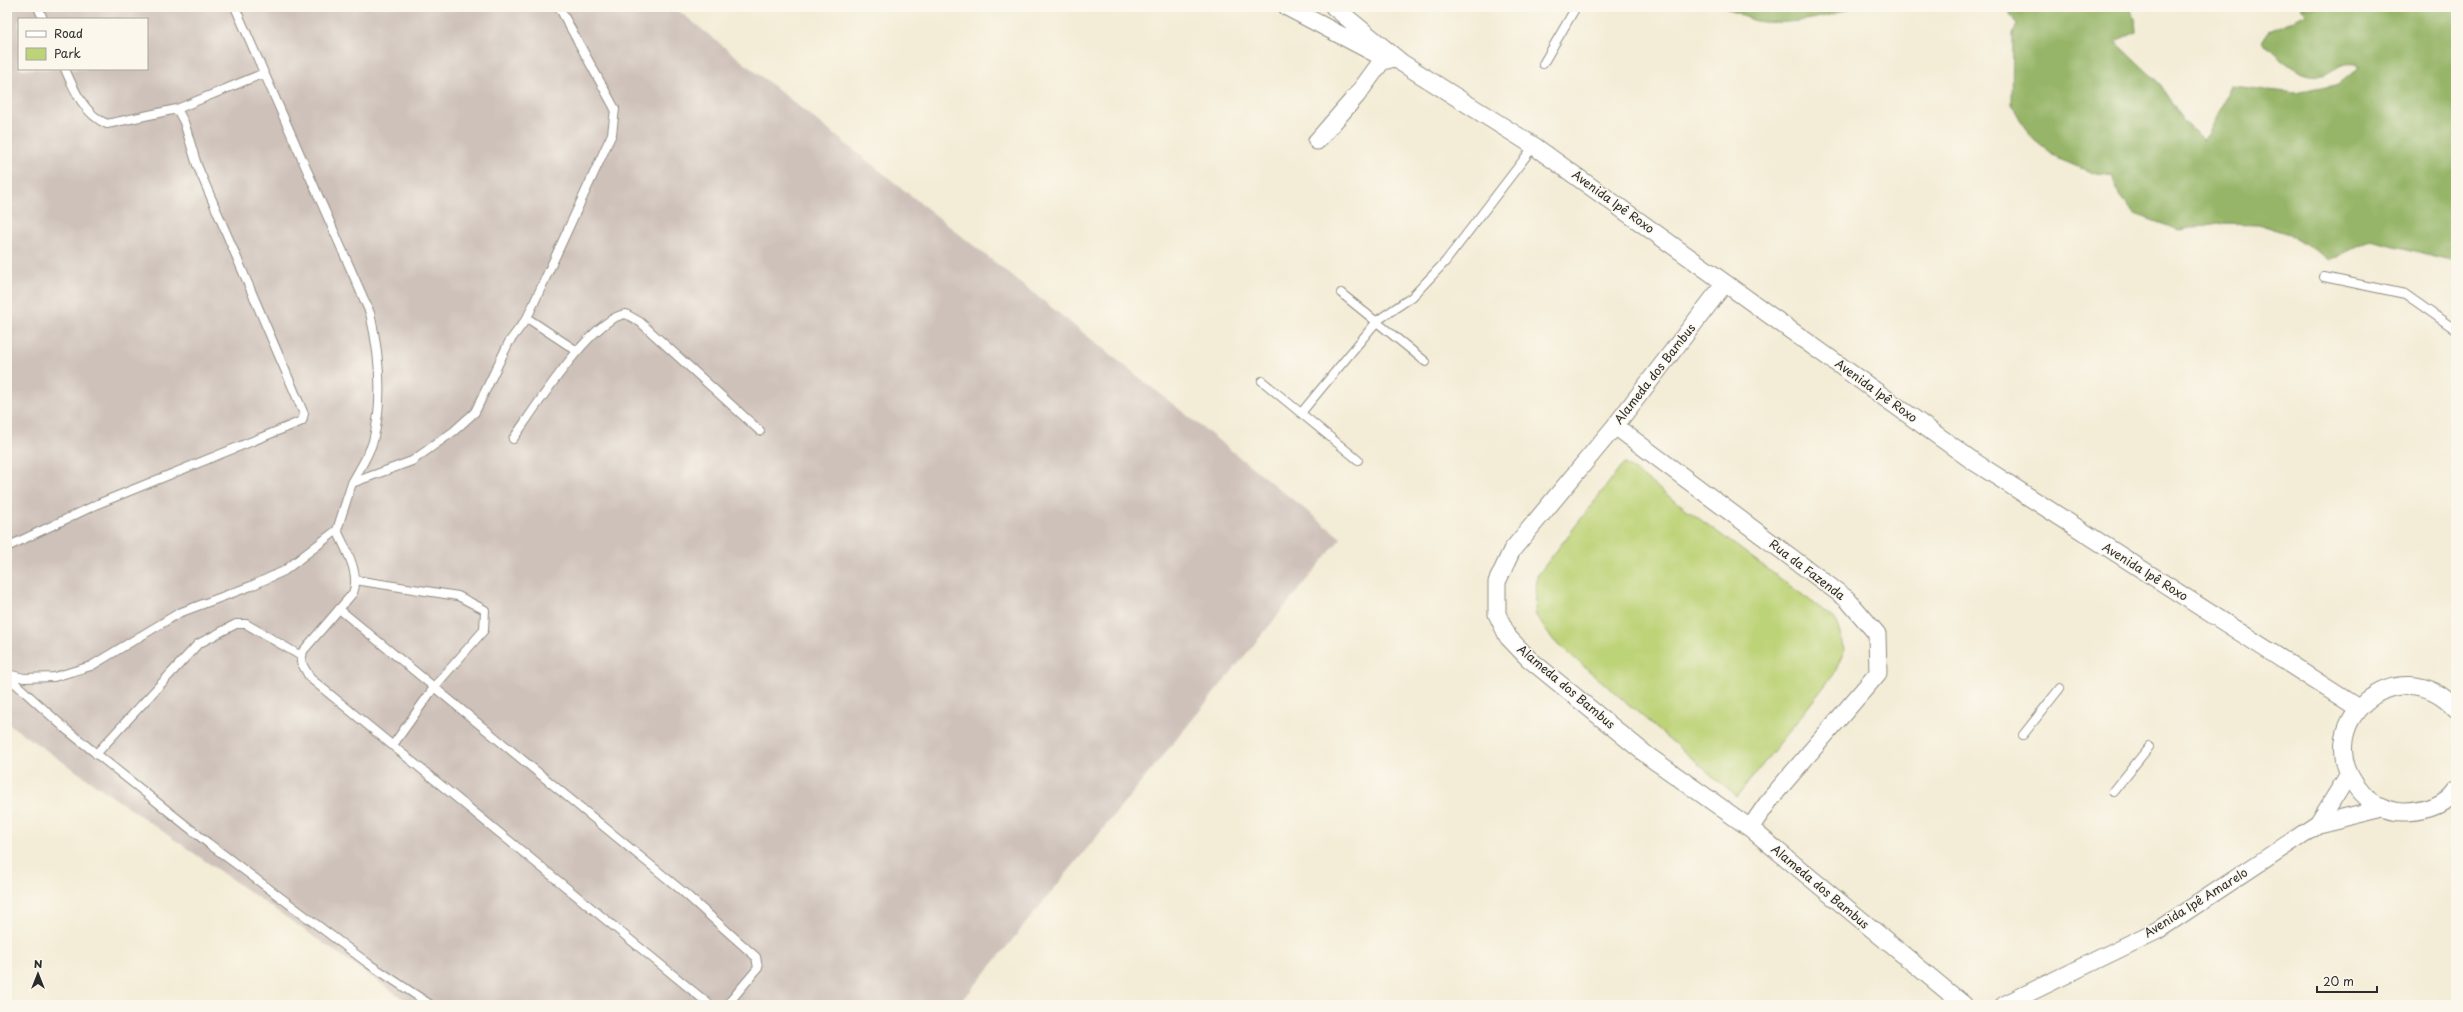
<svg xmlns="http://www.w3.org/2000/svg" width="2463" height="1012" viewBox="0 0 2463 1012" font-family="'Playpen Sans',sans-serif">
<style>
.industrial{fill:#cec1ba;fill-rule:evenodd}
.green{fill:#bdd378;stroke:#747f52}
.forest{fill:#96b568;stroke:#60704a}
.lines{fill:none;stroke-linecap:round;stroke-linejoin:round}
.lane-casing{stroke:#8f8c80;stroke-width:10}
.street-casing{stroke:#8f8c80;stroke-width:19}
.lane{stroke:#fff;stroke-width:8}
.street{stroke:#fff;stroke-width:17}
.labels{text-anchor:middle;stroke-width:3;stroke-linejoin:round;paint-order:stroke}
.street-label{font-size:12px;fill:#2b2b2b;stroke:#fbf7ec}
</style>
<rect width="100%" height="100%" fill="#fbf7ec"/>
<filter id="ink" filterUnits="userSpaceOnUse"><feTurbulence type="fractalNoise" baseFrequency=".025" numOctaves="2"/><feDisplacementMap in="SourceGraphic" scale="8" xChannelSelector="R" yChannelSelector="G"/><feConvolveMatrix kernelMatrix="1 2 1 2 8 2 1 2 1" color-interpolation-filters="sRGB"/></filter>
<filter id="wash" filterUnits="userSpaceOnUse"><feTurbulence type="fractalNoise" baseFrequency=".012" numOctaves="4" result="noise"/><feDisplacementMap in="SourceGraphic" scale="16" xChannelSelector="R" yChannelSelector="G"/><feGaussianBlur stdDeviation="0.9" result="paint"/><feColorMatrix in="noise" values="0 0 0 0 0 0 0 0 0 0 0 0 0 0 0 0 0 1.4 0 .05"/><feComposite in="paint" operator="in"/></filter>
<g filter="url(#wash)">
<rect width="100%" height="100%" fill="#f3ecd6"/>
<path class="industrial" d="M7,7H674L1341,538L959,1005H412L7,723ZM19,19H147V69H19Z"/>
<path class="green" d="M1624,463L1835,619L1845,649L1834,674L1737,797L1552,639L1535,614L1537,576Z"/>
<path class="forest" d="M1726,7H1853C1827,18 1784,26 1757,21C1746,19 1735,11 1726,7Z
M2006,7H2129L2135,18L2136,32L2115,41L2160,84L2183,120L2203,140L2209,133L2231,86L2296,93L2336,85L2359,68L2356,64C2340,62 2339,68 2325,74C2301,82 2277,55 2262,41L2269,31L2307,14L2300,7H2456V259L2451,260L2371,240L2330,260L2290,234L2258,224L2218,223L2179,230L2135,214L2120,197L2112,176L2088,171L2059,159L2029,135L2012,105L2013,34L2017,25Z"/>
</g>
<g filter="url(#ink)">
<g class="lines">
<g class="lane-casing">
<path id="lane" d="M38,7L43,19
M235,7L370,313C380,356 384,399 373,441C369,455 359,470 352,483
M1543,64L1576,7
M65,69C74,90 85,115 107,124L177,109
M2324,277L2405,294L2456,330
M1341,293L1426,362
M527,318L612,134L615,109L559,7
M1262,381L1358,460
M1301,413L1378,320L1412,297L1445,262L1534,146
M513,439C534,410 592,317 626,314L640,322L760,431
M337,530C345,549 361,573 353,593L303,651L301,662L310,678L710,1005
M7,547L100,503L302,421L304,414L197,165L184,122L177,109L264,73
M355,580L458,596L485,610L484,630L435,686L393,745
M339,609L681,890L756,957L758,968L727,1005
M7,674L24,678L54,677L91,666L179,613L251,586L284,571L337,530L352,483L412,461L454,431L475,412L509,342L527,318L577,351
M7,676L68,731L208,843L369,964L431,1005
M2023,735L2060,688
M96,754L198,644L236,624H246L301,656
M2113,792L2149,747"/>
</g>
<g class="street-casing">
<path id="street" d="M1287,7L1388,60
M1334,7L1402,63L1534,146L1973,461L2358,708
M1317,141L1357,95L1384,58
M1725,283L1615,426L1512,550L1497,582V614L1508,637L1528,658L1648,756L1750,828L1964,1005
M1615,426L1847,599L1877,634L1878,673L1771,798L1750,828
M2456,709C2399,644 2303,727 2362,793C2372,804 2391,813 2406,812C2424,811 2445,806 2456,789
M2318,824L2349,774
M2004,1005L2158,930L2318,824L2383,808"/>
</g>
<use href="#lane" class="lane"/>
<use href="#street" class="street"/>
</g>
</g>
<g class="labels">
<g class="street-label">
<text transform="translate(1613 202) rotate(36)" y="4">Avenida Ipê Roxo</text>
<text transform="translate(1655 374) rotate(-52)" y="4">Alameda dos Bambus</text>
<text transform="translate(1876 391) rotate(36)" y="4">Avenida Ipê Roxo</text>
<text transform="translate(1807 570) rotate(37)" y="4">Rua da Fazenda</text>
<text transform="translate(2145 572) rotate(32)" y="4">Avenida Ipê Roxo</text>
<text transform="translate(1566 687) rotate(40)" y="4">Alameda dos Bambus</text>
<text transform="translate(1820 887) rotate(40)" y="4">Alameda dos Bambus</text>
<text transform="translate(2196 903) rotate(-32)" y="4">Avenida Ipê Amarelo</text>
</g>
</g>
<rect width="2463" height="1012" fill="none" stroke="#fbf7ec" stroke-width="24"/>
<rect x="18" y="18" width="130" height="52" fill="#fbf7ec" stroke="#a8a59f"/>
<rect x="26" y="31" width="20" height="6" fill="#ffffff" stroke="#a8a59f"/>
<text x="54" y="38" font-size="12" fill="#2b2b2b">Road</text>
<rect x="26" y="48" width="20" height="12" fill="#bdd378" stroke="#a8a59f"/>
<text x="54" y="58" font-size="12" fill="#2b2b2b">Park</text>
<g transform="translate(38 974)" stroke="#fbf7ec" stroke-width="3" paint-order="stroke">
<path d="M0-3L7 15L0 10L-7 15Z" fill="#2b2b2b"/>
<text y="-6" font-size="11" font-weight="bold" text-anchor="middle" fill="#2b2b2b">N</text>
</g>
<path d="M2317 986v6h60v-6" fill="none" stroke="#2b2b2b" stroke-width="2"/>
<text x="2323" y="986" font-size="12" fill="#2b2b2b" stroke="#fbf7ec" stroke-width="3" paint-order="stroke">20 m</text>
</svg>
